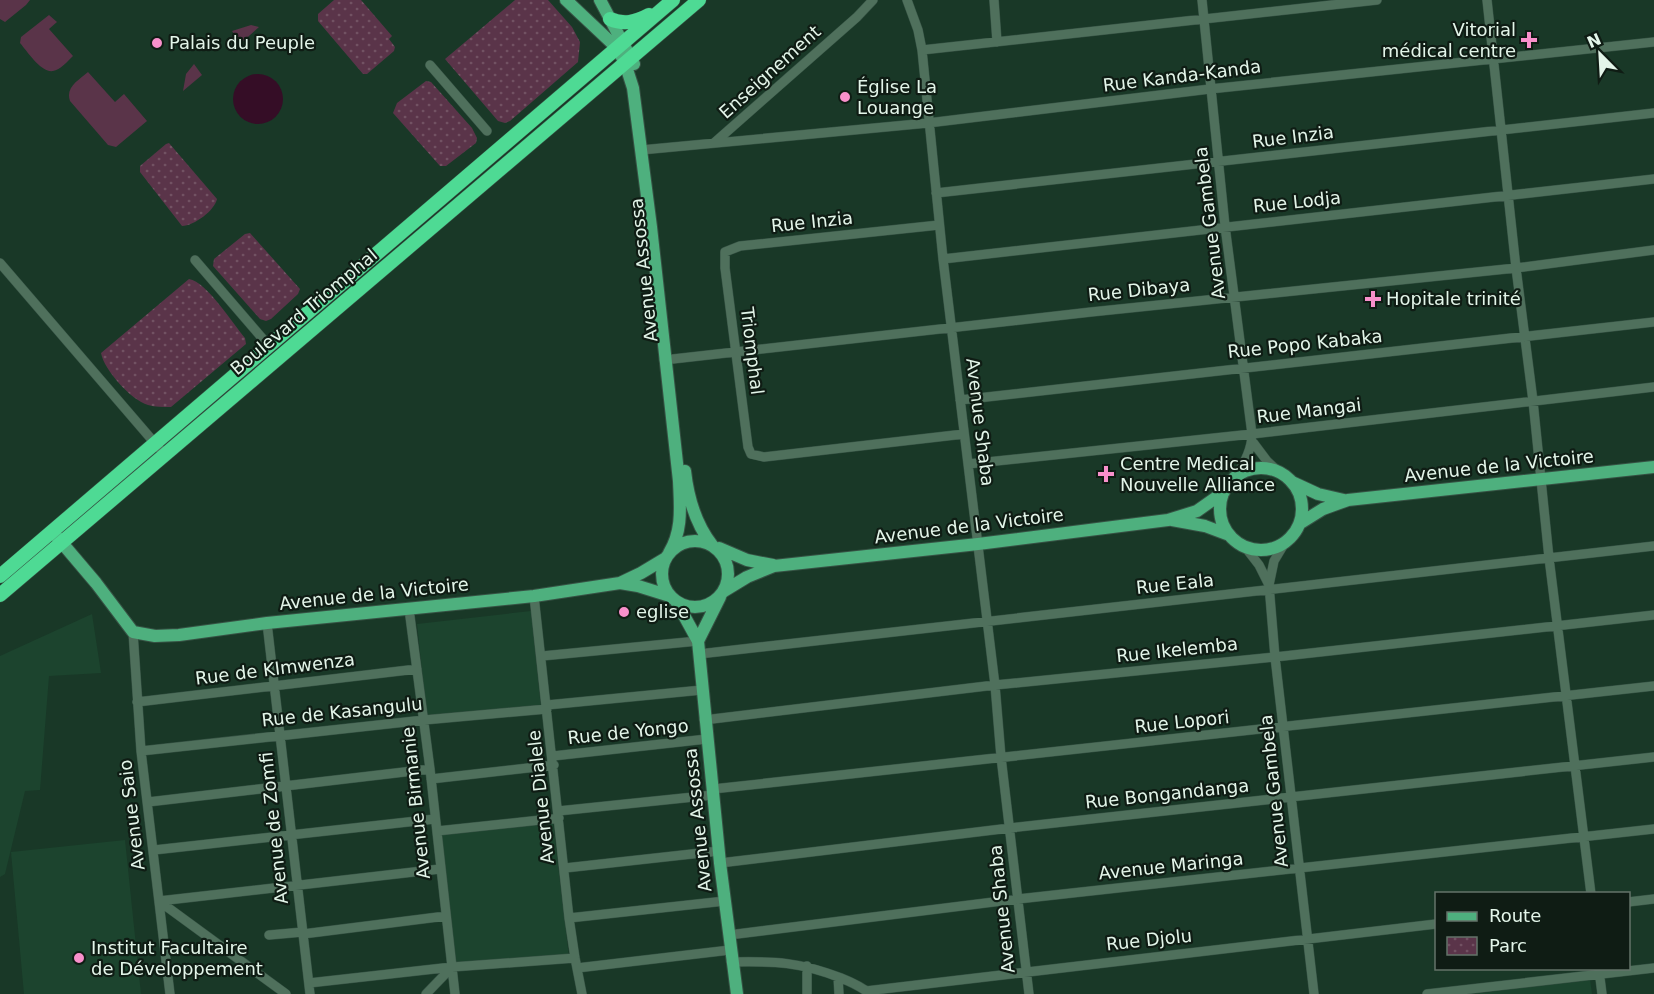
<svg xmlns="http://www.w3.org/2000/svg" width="1654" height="994" viewBox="0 0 1654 994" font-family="'DejaVu Sans',sans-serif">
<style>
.built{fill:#1c442e}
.grass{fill:#5a3449}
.park{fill:url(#park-dots)}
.water{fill:#350d26}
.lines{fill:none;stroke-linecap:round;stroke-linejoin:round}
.minor-casing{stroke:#365244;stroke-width:10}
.major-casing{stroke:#365244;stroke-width:14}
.highway-casing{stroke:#365244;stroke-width:15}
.minor{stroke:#4f705c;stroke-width:9}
.major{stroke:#4eb07e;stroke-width:12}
.highway{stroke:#4eda94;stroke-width:14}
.poi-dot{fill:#f890cb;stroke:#0f1c14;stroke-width:2}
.labels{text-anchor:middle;stroke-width:4.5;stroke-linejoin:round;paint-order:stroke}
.poi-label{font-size:18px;fill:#e3f5e9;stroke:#0f1c14;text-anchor:start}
.street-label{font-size:18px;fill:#e3f5e9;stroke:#0f1c14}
</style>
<defs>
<pattern id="park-dots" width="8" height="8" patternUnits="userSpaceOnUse" patternTransform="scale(1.5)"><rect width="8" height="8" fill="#5a3449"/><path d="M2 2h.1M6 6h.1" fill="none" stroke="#725263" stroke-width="1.8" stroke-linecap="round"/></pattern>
</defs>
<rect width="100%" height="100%" fill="#193827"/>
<path class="built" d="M531,611L541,708L427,718L417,624Z
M92,614L101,673L49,676L40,790L25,791L5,874L0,877V656Z
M553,823L569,957L455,963L441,835Z
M125,840L141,994H24L11,852Z
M1590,979L1592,994H1473Z"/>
<path class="grass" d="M0,0H30L26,5L5,22L0,19Z
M49,15L57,22L49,29L73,56C68,61 60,70 53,71C41,73 27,51 20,43L21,37Z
M251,25L259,27L241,43L232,31Z
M194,64L202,75L183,91L186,74Z
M88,72L115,102L124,94L147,121L116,147L108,145L70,101C65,87 79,80 88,72Z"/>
<path class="park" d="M334,0H361L392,36L389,39L395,47L394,51L367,74H363L318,21V14Z
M515,0H548L572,27L580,42L578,62L510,121L505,123L498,121L445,59Z
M426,81L431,82L472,128L477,138L476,143L446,166H440L393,113L397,103Z
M169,143L217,199C215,210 194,226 182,226L140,172V166L166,144Z
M250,233L300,289L298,294L271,319L266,321L260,319L213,266L214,259L245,234Z
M189,279C207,282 233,324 245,338L246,344L171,407C163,407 155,407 148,405C131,400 104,370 101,353Z"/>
<path class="water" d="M233 99a25 25 0 1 1 50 0a25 25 0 1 1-50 0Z"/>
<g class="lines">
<g class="minor-casing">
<path id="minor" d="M907,0L918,30L922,50L943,259L995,685L1001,757L1029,994
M994,0L997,42
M1202,0L1225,226L1252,434C1252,450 1243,466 1234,479
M1487,0L1516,268L1533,401L1549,558L1591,894
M922,50L1377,0
M430,65L487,131
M714,143L857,17L873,0
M641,150L928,123L1210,89L1654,42
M936,193L1654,113
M939,225L740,246L725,252V268L748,447L751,454L764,457L964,434
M943,259L1654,179
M195,260L269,346
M0,263L165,455
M664,360L1091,312L1516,268L1654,250
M960,400L1654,322
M1252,441L1267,461L1280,473
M968,464L1252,434L1654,387
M1286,541L1274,561L1269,585L1275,657L1314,994
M1245,547L1259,565L1269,585
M534,596L569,918L575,958L582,994
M409,609L430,769L455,994
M267,623L310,994
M133,632L141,751L170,994
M699,654L1654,546
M542,656L698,641
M137,702L417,669
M547,705L702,690
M704,720L995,685L1275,657L1654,615
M141,751L424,720L547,709
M553,756L707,739
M431,779L554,765
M713,789L1654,686
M148,802L430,769
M558,811L713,795
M437,831L559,818
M154,850L435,819
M720,863L1010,828L1654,757
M565,868L719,851
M159,901L440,869
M159,901L286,994
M1628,902L1654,899
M569,918L725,901
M303,934L446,916
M269,935L303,932
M729,935L1018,899L1654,829
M731,962C775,961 800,962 841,978C851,982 862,987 870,994
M577,968L730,950
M1599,970L1602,994
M838,977L839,994
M309,983L452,967L575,958
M866,991L1436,924
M426,994L452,967
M807,994V966
M1427,994L1654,968"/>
</g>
<g class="major-casing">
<path id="major" d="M566,0L617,48L625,63L633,88L651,227L679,481C680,507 683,530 669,553
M600,0L634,64
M1220 509a41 41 0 1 1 82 0a41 41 0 1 1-82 0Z
M685,471C688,498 695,523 712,545
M1292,482L1318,494L1344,500
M1172,520L1205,526L1229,535
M1299,524L1323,509L1348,500L1654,467
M57,537L96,583L133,632L155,636L179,635L267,623L534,596L620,583L641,573L666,558
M662 574a33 33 0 1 1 66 0a33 33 0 1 1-66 0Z
M719,548L747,560L773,565
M620,583L638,586L670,596
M724,591L747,577L774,566L978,544L1168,520L1197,511L1224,492
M676,601L698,641L720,863L737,994
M698,641L720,597"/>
</g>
<g class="highway-casing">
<path id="highway" d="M610,19C624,25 636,22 649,15
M0,576L673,0
M0,595L699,0"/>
</g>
<use href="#minor" class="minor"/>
<use href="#major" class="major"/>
<use href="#highway" class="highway"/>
</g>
<g class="poi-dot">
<path d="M1526 31h6v6h6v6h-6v6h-6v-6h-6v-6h6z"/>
<circle cx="157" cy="43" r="6"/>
<circle cx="845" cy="97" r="6"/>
<path d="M1370 290h6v6h6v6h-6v6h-6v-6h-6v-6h6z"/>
<path d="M1103 465h6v6h6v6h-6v6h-6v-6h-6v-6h6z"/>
<circle cx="624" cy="612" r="6"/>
<circle cx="79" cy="958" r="6"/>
</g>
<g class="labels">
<g class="poi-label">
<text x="1516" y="36" text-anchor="end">Vitorial<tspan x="1516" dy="21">médical centre</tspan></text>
<text x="169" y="49">Palais du Peuple</text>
<text x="857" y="93">Église La<tspan x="857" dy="21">Louange</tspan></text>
<text x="1386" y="305">Hopitale trinité</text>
<text x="1120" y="470">Centre Medical<tspan x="1120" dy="21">Nouvelle Alliance</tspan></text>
<text x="636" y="618">eglise</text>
<text x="91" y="954">Institut Facultaire<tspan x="91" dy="21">de Développement</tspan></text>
</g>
<g class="street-label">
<text transform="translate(770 72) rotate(-42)" y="6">Enseignement</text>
<text transform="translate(1182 76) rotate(-7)" y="6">Rue Kanda-Kanda</text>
<text transform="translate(1293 137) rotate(-7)" y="6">Rue Inzia</text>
<text transform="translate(1297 202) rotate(-6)" y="6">Rue Lodja</text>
<text transform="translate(812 222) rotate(-6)" y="6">Rue Inzia</text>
<text transform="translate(1210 223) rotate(-97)" y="6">Avenue Gambela</text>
<text transform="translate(644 270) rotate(-96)" y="6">Avenue Assossa</text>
<text transform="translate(1139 290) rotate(-6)" y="6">Rue Dibaya</text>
<text transform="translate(304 312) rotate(-40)" y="6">Boulevard Triomphal</text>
<text transform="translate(1305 344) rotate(-6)" y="6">Rue Popo Kabaka</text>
<text transform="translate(752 351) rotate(83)" y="6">Triomphal</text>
<text transform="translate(1309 411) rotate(-7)" y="6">Rue Mangai</text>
<text transform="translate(980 422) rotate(83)" y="6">Avenue Shaba</text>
<text transform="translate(1499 466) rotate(-6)" y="6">Avenue de la Victoire</text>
<text transform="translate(969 526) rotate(-7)" y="6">Avenue de la Victoire</text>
<text transform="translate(1175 584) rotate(-6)" y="6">Rue Eala</text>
<text transform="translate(374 594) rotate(-6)" y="6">Avenue de la Victoire</text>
<text transform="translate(1177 650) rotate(-6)" y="6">Rue Ikelemba</text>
<text transform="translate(275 669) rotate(-7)" y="6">Rue de KImwenza</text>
<text transform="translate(342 712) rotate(-6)" y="6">Rue de Kasangulu</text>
<text transform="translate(1182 722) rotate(-6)" y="6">Rue Lopori</text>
<text transform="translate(628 732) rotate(-6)" y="6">Rue de Yongo</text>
<text transform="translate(1274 791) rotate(-96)" y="6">Avenue Gambela</text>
<text transform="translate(1167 794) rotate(-6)" y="6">Rue Bongandanga</text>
<text transform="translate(541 797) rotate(-96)" y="6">Avenue Dialele</text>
<text transform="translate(416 803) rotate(-96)" y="6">Avenue Birmanie</text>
<text transform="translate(132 815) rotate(-97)" y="6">Avenue Saio</text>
<text transform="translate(698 820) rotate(-96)" y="6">Avenue Assossa</text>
<text transform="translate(274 828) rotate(-96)" y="6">Avenue de Zomfi</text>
<text transform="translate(1171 866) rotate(-6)" y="6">Avenue Maringa</text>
<text transform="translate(1002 909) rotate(-96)" y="6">Avenue Shaba</text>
<text transform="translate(1149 940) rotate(-6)" y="6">Rue Djolu</text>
</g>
</g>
<rect x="1435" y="892" width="195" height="78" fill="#0f1c14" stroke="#647369" stroke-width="1.5"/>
<rect x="1447" y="912" width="30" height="9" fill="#4eb07e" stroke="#647369" stroke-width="1.5"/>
<text x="1489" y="922" font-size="18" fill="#e3f5e9">Route</text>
<rect x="1447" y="937" width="30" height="18" fill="url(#park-dots)" stroke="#647369" stroke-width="1.5"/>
<text x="1489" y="952" font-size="18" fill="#e3f5e9">Parc</text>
<g transform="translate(1600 54) rotate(336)" stroke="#0f1c14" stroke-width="4.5" paint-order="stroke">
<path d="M0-4.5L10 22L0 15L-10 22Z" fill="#e3f5e9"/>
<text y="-9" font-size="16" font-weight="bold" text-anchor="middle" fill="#e3f5e9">N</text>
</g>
</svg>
